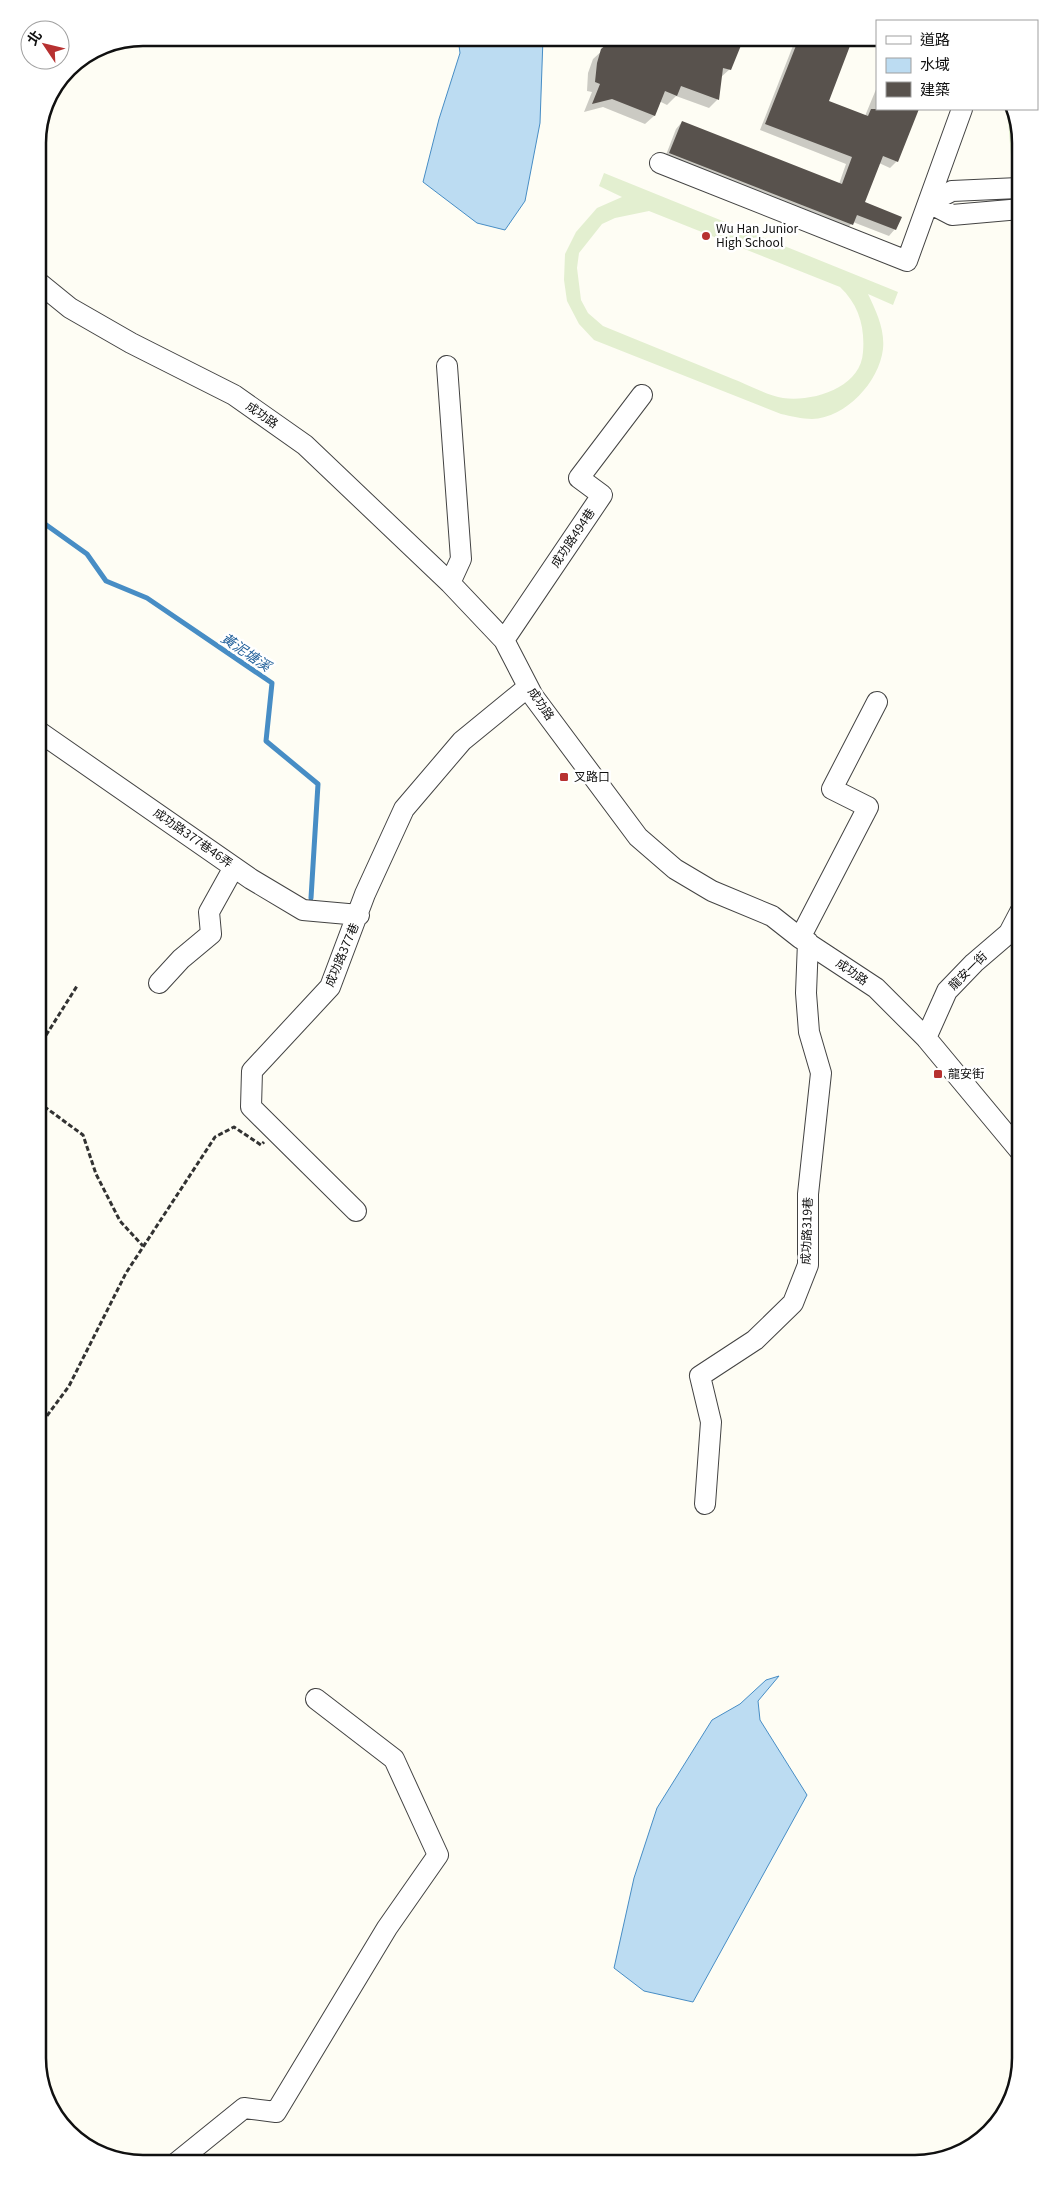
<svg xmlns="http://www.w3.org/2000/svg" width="1058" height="2201" viewBox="0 0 1058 2201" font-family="Georgia,'Noto Sans TC',serif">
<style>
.pitch{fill:#e3efd0;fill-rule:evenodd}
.water{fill:#bcdcf2;stroke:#478dc5}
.shadow{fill:#0003}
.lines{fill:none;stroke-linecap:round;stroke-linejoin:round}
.stream{stroke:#478dc5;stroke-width:5}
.building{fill:#58524d}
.minor-casing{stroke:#434343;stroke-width:22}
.path{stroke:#323232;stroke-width:3;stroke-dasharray:5 2.5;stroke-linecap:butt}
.minor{stroke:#fff;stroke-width:20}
.poi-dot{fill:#b73131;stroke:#fff;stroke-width:2}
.labels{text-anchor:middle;stroke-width:5;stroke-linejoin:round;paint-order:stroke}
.poi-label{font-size:12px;fill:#101010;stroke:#fff;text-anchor:start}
.street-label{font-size:12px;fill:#101010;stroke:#fff}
.water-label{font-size:14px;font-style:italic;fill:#21609a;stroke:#fff}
.rim{fill:none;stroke:#101010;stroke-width:2.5}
</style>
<rect width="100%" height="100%" fill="#fefdf4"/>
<path class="pitch" d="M1007,109H1014L1020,143V155L1011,156Z
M604,173L898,292L893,305L868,294C876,311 885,329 883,349C879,382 846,418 812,419C802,419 791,416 781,414L594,340L579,324L567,301L564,280L565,254L576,232L597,208L622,197L599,186ZM649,211L840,287C859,305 865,327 863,352C861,388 813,402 783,398C768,396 747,384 733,379C690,361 646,344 603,326L588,313L581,300L577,268L579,253L602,224L615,218Z"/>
<path class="water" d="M458,38H543L540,123L525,201L505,230L477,223L423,182L439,119L460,53Z
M779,1676L758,1701L760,1720L807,1795L693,2002L644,1991L614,1968L634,1878L657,1808L712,1720L740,1704L766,1680Z"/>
<path class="shadow" d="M616,38H743L730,69L720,78L717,100L709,108L676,96L667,105L659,101L654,116L645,124L603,107L584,112L592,92L587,91L588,73L593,59Z
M796,38H852L827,102L865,116L877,87V109H917L897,161L890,168L879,163L863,203L895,229L889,236L853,222L845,231L664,160L676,129L682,122L839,184L846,164L760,130Z"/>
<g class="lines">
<path class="stream" d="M38,519L87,554L106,581L147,598L272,683L266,741L318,784L311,898"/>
</g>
<path class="building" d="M614,38H744L731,70L723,68L719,100L681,86L677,96L665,91L655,116L612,99L592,104L600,84L595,82L597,63L601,49Z
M799,38H853L829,101L868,116L871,109H919L898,162L883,156L865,202L902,217L896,230L857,215L853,225L669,153L682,121L842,184L852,157L765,124Z"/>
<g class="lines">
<g class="minor-casing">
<path id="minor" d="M660,163L907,261L962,109
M929,203L952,215L1020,209
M929,203L952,191L1020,188
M38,282L70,308L131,343L234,395L305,445L450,583L504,640L533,696L638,837L675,869L712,891L772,916L800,938L876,988L926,1038L1020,1151
M447,366L461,559L450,583
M504,640L602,495L579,478L642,395
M38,731L251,879L303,910L359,915
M800,938L868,807L832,789L877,702
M159,983L181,959L211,934L209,912L234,867
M926,1038L947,991L974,963L1009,933L1020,912
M356,1211L251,1107L252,1071L330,987L365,894L404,809L462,741L528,687
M705,1504L711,1422L700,1376L755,1340L793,1303L808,1265V1194L821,1073L809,1032L806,993L808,942
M176,2163L244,2108L276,2112L387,1928L438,1855L394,1759L316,1699"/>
</g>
<path class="path" d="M38,1048L77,986
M38,1102L83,1135L96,1174L120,1221L143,1246
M38,1428L69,1386L126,1273L215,1137L234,1127L261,1145L264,1142"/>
<use href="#minor" class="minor"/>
</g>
<g class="poi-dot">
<circle cx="706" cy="236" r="5"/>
<rect x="559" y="772" width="10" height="10" rx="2.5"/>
<rect x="933" y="1069" width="10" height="10" rx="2.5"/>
</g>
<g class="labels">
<g class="poi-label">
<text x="716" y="233">Wu Han Junior<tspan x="716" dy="14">High School</tspan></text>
<text x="574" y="781">叉路口</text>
<text x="948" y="1078">龍安街</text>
</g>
<g class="street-label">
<text transform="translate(262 415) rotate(35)" y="4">成功路</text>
<text transform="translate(573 538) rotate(-56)" y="4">成功路494巷</text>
<text transform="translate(541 704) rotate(56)" y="4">成功路</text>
<text transform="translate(193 838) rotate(35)" y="4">成功路377巷46弄</text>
<text transform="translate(342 955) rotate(-67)" y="4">成功路377巷</text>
<text transform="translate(968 971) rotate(-45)" y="4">龍安一街</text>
<text transform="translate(852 972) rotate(35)" y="4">成功路</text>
<text transform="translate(807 1231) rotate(-88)" y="4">成功路319巷</text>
</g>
<g class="water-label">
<text transform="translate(246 652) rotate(34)" y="5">黃泥塘溪</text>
</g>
</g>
<path d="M0 0H1058V2201H0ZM143 46H915A97 97 0 0 1 1012 143V2058A97 97 0 0 1 915 2155H143A97 97 0 0 1 46 2058V143A97 97 0 0 1 143 46Z" fill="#fff" fill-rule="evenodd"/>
<path class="rim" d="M143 46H915A97 97 0 0 1 1012 143V2058A97 97 0 0 1 915 2155H143A97 97 0 0 1 46 2058V143A97 97 0 0 1 143 46Z"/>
<rect x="876" y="20" width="162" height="90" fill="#ffffff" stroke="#9f9f9f"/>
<rect x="886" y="36" width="25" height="8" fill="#ffffff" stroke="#9f9f9f"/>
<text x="920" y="45" font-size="15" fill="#101010">道路</text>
<rect x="886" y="58" width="25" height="15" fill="#bcdcf2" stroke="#9f9f9f"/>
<text x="920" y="70" font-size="15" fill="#101010">水域</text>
<rect x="886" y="82" width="25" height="15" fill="#58524d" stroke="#9f9f9f"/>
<text x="920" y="95" font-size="15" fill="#101010">建築</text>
<g transform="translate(45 45) rotate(305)"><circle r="24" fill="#ffffff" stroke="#9f9f9f"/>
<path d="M0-4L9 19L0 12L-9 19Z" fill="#b73131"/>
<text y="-8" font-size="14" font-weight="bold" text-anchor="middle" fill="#101010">北</text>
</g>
</svg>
